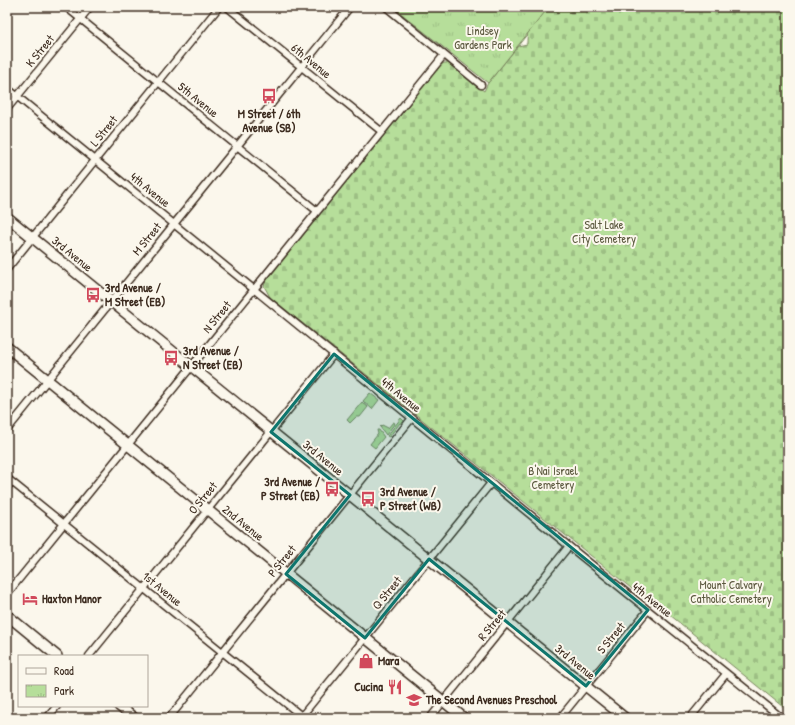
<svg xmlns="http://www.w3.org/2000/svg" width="795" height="725" viewBox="0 0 795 725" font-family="'Patrick Hand',sans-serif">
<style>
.green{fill:#b6de9a;stroke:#78845c}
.cemetery{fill:url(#cemetery-stones);stroke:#78845c}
.park{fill:url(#park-tufts);stroke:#78845c}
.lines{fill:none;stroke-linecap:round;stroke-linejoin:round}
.street-casing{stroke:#3b2a1e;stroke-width:9}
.secondary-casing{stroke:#3b2a1e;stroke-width:12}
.street{stroke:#fbf7ec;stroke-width:6}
.secondary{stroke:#fbf7ec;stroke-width:9}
.marked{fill:#0f766e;fill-opacity:0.2;stroke:#0f766e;stroke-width:3;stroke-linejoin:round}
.labels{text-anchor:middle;stroke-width:4;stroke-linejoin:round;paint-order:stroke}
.park-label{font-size:12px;fill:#5a573d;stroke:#fbf7ec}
.street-label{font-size:12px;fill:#3b2a1e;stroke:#fbf7ec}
.poi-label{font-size:12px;font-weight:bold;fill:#3b2a1e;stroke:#fbf7ec;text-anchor:start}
</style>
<defs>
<pattern id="cemetery-stones" width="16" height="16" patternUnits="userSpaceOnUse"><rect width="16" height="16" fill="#b6de9a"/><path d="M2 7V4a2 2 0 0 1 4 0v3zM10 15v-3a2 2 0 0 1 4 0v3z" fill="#9dbf84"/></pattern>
<pattern id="park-tufts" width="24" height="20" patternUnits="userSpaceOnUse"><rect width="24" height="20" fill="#b6de9a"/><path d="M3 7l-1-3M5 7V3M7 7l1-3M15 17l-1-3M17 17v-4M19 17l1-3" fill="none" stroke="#9dbf84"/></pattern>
</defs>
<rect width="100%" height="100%" fill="#fbf7ec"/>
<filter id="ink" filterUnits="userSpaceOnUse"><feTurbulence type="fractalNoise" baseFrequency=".025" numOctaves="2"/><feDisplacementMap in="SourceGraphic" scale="8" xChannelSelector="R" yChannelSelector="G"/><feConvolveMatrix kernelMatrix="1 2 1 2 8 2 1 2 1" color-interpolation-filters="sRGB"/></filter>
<g filter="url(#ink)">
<path class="green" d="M370,393L379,400L372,409L363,401Z
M362,402L368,407L360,417H356L350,423L347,420Z
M401,418L405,422L403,423H400L389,437L387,436Z
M393,422L395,423L386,435L380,427L382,425L388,428Z
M377,430H379L384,437L375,448L370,444L378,434Z"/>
<path class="cemetery" d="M549,7H788V711L654,602L652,605L270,297L264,286L266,281L441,65L444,63H448L484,91L488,83L518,46L527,44C527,24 532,17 549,7Z"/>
<path class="park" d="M393,7H549L488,83Z"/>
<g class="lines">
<g class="street-casing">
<path id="street" d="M66,7L317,211
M227,7L381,131
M386,7L481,85
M7,88L581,556L782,718
M7,109L90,7
M7,269L219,7
M7,430L350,7
M7,478L304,718
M7,594L444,55
M89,656L334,354
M47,718L57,706
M169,718L412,418
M300,718L491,483
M430,718L569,546
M560,718L648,610
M690,718L726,674"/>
</g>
<g class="secondary-casing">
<path id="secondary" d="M7,217L625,718
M7,347L464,718
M7,615L57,656
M119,706L134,718"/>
</g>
<use href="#street" class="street"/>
<use href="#secondary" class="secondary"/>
</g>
</g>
<path class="marked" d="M334,354L648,610L586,686L429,559L365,638L286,574L350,495L271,432Z"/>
<defs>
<g id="bus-bare" transform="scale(1.2)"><path d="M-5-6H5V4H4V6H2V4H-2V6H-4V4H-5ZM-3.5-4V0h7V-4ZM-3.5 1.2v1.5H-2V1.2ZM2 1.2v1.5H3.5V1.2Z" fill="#d1495b" stroke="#fbf7ec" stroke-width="2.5" paint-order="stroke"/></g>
<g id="hotel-bare" transform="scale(1.2)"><path d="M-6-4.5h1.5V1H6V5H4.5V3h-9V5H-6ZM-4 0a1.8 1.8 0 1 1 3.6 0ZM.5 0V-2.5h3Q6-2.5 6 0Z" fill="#d1495b" stroke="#fbf7ec" stroke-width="2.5" paint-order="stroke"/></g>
<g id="shop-bare" transform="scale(1.2)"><path d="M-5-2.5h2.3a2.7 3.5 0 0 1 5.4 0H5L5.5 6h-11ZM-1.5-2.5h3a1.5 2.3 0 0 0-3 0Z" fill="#d1495b" stroke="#fbf7ec" stroke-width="2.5" paint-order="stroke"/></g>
<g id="restaurant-bare" transform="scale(1.2)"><path d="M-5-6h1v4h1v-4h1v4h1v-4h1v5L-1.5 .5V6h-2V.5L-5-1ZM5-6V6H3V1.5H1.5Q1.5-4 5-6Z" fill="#d1495b" stroke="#fbf7ec" stroke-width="2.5" paint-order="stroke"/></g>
<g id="school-bare" transform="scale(1.2)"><path d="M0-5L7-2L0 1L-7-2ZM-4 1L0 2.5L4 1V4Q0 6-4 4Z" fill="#d1495b" stroke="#fbf7ec" stroke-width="2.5" paint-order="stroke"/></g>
</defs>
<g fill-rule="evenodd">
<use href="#bus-bare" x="269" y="96"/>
<use href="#bus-bare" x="93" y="295"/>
<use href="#bus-bare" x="171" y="358"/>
<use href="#bus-bare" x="332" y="489"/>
<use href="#bus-bare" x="368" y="499"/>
<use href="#hotel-bare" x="30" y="599"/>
<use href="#shop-bare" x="366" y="661"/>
<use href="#restaurant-bare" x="395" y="687"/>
<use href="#school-bare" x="414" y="700"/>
</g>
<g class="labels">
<g class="park-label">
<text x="483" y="35">Lindsey<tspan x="483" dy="14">Gardens Park</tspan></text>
<text x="604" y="229">Salt Lake<tspan x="604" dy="14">City Cemetery</tspan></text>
<text x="553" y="475">B'Nai Israel<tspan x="553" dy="14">Cemetery</tspan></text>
<text x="731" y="589">Mount Calvary<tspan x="731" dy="14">Catholic Cemetery</tspan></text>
</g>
<g class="street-label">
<text transform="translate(40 51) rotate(-51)" y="4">K Street</text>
<text transform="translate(311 61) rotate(39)" y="4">6th Avenue</text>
<text transform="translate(198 100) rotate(39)" y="4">5th Avenue</text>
<text transform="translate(104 131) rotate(-51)" y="4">L Street</text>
<text transform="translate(150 190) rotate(39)" y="4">4th Avenue</text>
<text transform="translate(147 239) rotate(-51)" y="4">M Street</text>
<text transform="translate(72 254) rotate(39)" y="4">3rd Avenue</text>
<text transform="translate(217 317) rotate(-51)" y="4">N Street</text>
<text transform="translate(401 395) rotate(39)" y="4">4th Avenue</text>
<text transform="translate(323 458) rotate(39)" y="4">3rd Avenue</text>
<text transform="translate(203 498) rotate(-51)" y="4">O Street</text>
<text transform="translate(243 523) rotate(39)" y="4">2nd Avenue</text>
<text transform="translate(282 561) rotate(-51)" y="4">P Street</text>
<text transform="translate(162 589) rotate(39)" y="4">1st Avenue</text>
<text transform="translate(387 593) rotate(-51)" y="4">Q Street</text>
<text transform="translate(652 600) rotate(39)" y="4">4th Avenue</text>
<text transform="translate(492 625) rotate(-50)" y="4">R Street</text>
<text transform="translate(611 638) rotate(-51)" y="4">S Street</text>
<text transform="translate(575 662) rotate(39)" y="4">3rd Avenue</text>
</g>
<g class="poi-label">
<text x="269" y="118" text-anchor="middle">M Street / 6th<tspan x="269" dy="14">Avenue (SB)</tspan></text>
<text x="105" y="292">3rd Avenue /<tspan x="105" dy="14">M Street (EB)</tspan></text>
<text x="183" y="355">3rd Avenue /<tspan x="183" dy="14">N Street (EB)</tspan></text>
<text x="320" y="486" text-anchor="end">3rd Avenue /<tspan x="320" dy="14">P Street (EB)</tspan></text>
<text x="380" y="496">3rd Avenue /<tspan x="380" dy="14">P Street (WB)</tspan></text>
<text x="42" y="603">Haxton Manor</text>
<text x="378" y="665">Mara</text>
<text x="383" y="691" text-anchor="end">Cucina</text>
<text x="426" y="704">The Second Avenues Preschool</text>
</g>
</g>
<rect width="795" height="725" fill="none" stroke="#fbf7ec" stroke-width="24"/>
<rect x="12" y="12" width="771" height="701" fill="none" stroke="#3b2a1e" stroke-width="1.5" filter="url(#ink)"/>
<rect x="18" y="655" width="130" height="52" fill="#fbf7ec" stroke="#aea59a"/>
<rect x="26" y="668" width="20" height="6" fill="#fbf7ec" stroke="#aea59a"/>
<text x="54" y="675" font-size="12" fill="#3b2a1e">Road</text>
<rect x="26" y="685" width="20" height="12" fill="url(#park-tufts)" stroke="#aea59a"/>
<text x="54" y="695" font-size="12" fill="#3b2a1e">Park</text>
</svg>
